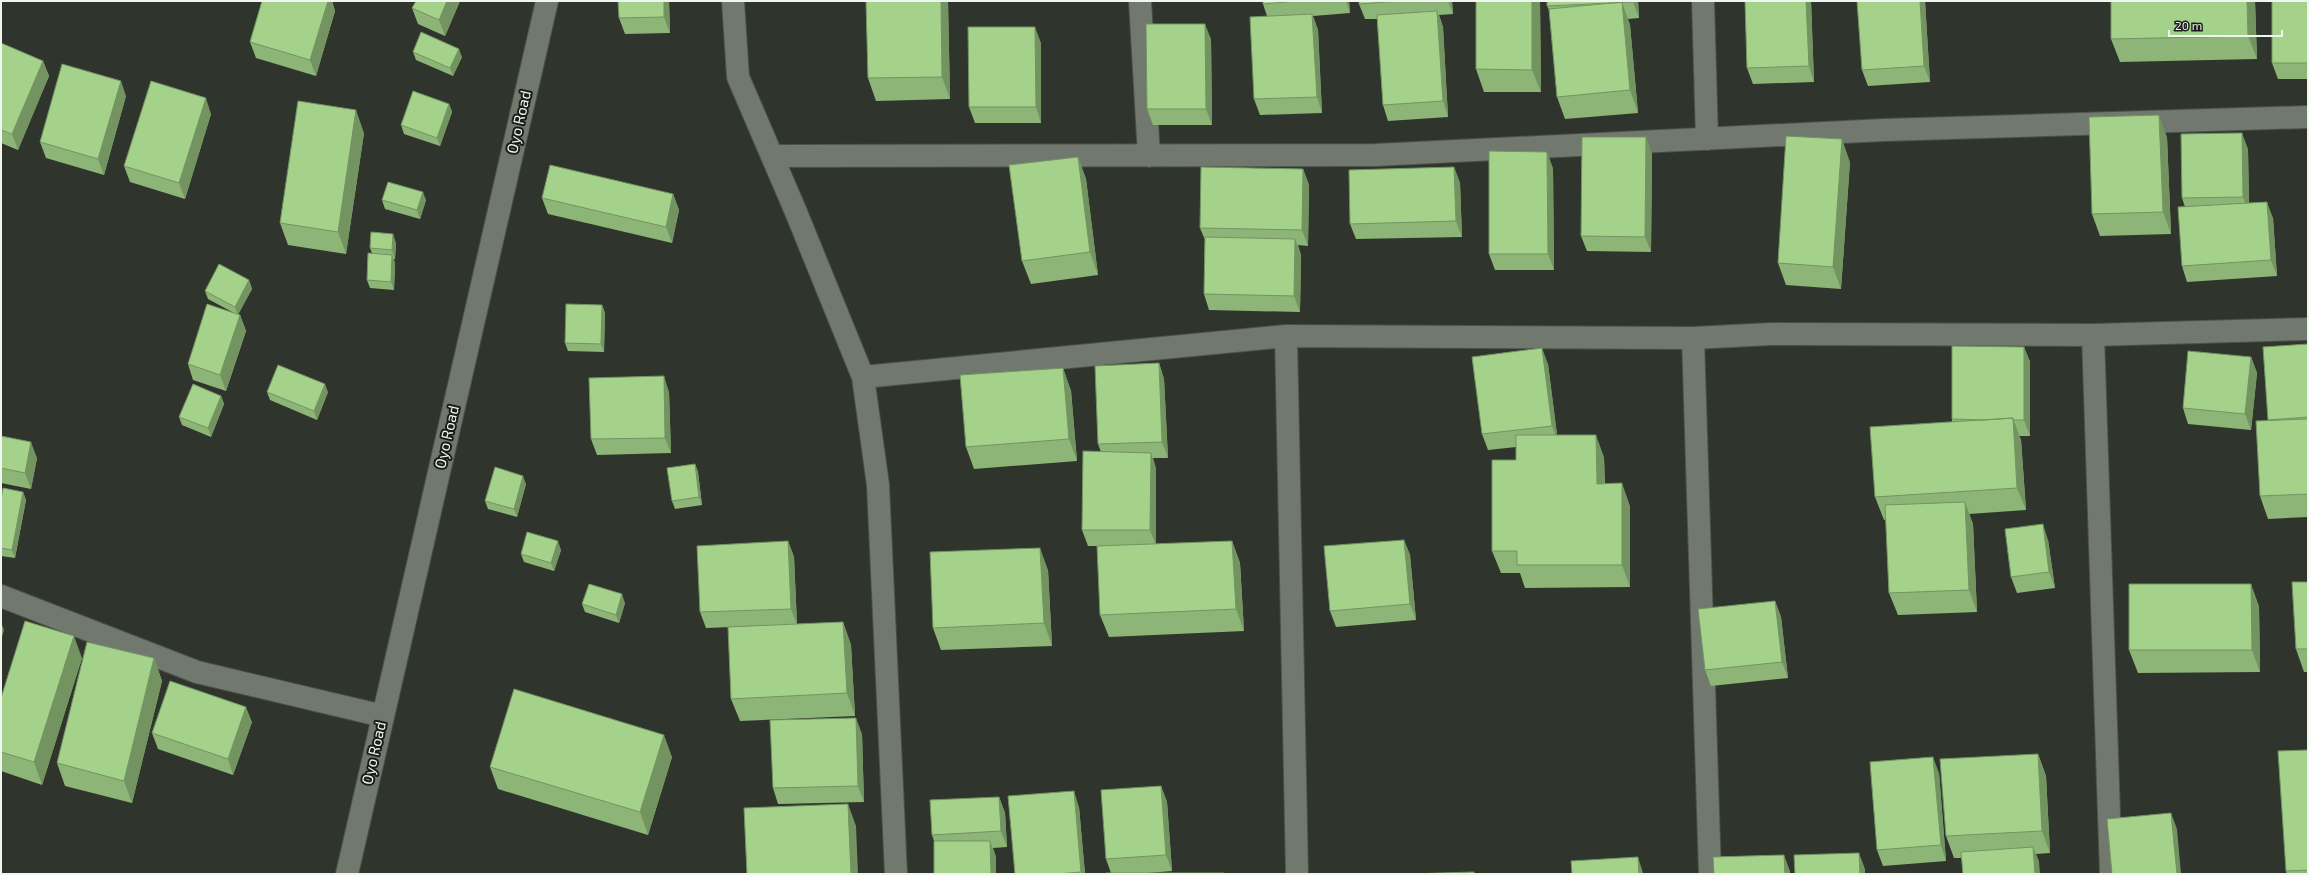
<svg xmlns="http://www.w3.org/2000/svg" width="2309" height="875" viewBox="0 0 2309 875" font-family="'Exo 2',sans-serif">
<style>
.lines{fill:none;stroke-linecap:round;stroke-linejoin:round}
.minor-casing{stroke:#4b5149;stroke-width:24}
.minor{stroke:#71786e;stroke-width:22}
.wall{fill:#8db578}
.shaded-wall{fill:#739361}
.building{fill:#a4d28b;stroke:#739361}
.labels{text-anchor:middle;stroke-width:4;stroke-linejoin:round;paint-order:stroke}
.street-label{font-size:15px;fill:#f1f5ef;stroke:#191c18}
</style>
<rect width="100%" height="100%" fill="#2f352c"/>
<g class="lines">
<g class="minor-casing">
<path id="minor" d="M733,1L738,77L796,212L863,377L878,485L896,874
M1140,1L1149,156
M1703,1L1707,139
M772,156L1375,155L1884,130L2308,117
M2093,335L2111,874
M1286,336L1297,874
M1693,338L1710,874
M863,377L1286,336L1693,338L1771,334L2093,335L2308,329
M1,596L197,672L383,716
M347,874L547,1"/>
</g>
<use href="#minor" class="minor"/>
</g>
<path class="wall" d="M262,1H332L335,11L316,76L256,58L250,42Z
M416,1H460L445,36L418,24L412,8Z
M669,1L670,33L625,34L619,18Z
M866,1H948L950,99L876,101L868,78Z
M1263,1H1349L1350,13L1313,16L1318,30L1322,113L1260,115L1254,99L1267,16L1263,4Z
M1359,1H1452L1453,14L1439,15L1443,27L1448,117L1388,121L1383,105L1377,19H1365L1359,4Z
M1476,1H1540L1541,92H1484L1476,69Z
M1638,1L1639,18L1628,19L1630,25L1638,113L1565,119L1557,97L1549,10L1547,6Z
M1745,1H1811L1814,82L1753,84L1747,68Z
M1925,1L1930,82L1868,86L1862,70Z
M2255,1L2257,59L2120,62L2111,39Z
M2308,1V79H2278L2272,63Z
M1211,39L1212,125H1153L1147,109Z
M1,43L43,61L49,76L18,150L1,143Z
M1041,43V123H975L969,107Z
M413,52L462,57L453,76L416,60Z
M126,96L104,175L46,158L40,142Z
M449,104L452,112L440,146L404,134L401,125Z
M211,114L185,199L130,182L124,166Z
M364,133L346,254L288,245L280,223Z
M2167,137L2171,234L2100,236L2092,214Z
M2248,149L2249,203L2273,218L2277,276L2187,282L2182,266L2185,207L2182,198Z
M1652,153L1651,252L1587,251L1581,236Z
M1078,157L1086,179L1098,275L1031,284L1022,261Z
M1850,162L1841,289L1786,285L1778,263Z
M1454,167L1460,183L1462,237L1356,239L1350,224Z
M1553,168L1554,270H1495L1489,254Z
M1303,169L1309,185L1308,246L1298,245L1301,255L1300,312L1209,310L1204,294L1205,240L1200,228Z
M673,194L679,210L672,243L548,214L542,198Z
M382,200H426L420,219L385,209Z
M396,243L395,259H394L395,264L394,290L370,288L367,280L372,253L370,248Z
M249,280L252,289L238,314L240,315L246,331L226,391L193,380L188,364L234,313L208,299L205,291Z
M602,305L605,313L604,352L568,351L565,343Z
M2308,344V517L2268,519L2260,496L2268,421Z
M2024,347L2030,362V436H2019L2021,440L2026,510L1969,514L1973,524L1977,612L1898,615L1889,593L1886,519L1884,520L1875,497L1952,422V419Z
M2251,357L2257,373L2251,430L2188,424L2183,408Z
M1159,363L1164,379L1168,458H1153L1156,469V544L1232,541L1240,563L1244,631L1109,637L1100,615L1109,546H1088L1082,530L1101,452L1098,444Z
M1548,364L1557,435L1604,457L1605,484L1630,506V587L1525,588L1520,573H1501L1492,551L1516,460V447L1488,450L1482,434Z
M1063,368L1071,391L1077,461L974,469L966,447Z
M267,392H328L317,420L270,400Z
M669,392L671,453L597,455L591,439Z
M221,396L224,404L211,437L182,425L179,417Z
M1,436L37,458L31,489L1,483Z
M695,464L698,472L702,505L675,509L672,501Z
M526,484L517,517L488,509L485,501Z
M23,492L26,500L15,558L1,556V499Z
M1404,540L1410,555L1416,620L1336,627L1330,611Z
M2048,540L2055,588L2017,593L2011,577Z
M788,541L794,557L797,624L843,622L851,645L855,716L740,721L731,699L757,626L706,628L700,612Z
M561,550L554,571L524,562L521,554Z
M1048,570L1052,646L941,650L933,628Z
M2308,582V672H2304L2296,649Z
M1775,601L1781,617L1788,678L1711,686L1705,670Z
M625,603L619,623L585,612L582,604Z
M2259,606L2260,672L2138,673L2129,650Z
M82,658L42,785L1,771V698Z
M154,658L162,681L132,803L65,786L57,763Z
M252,722L233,775L158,749L152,733Z
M862,734L864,802L778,804L773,788Z
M2308,750V874H2287L2286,871Z
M2038,754L2046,776L2050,853L2036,854L2039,862L1962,858H1954L1946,836Z
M672,757L648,835L498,789L490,767Z
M1939,773L1946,861L1883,866L1877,850Z
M1161,786L1167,802L1172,871L1148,873H1224V874H1106L1111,873L1106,859Z
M999,797L1005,813L1007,847L993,848L996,857V874H934V841L932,835Z
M1079,807L1085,874H1015Z"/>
<path class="shaded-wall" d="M328,1H332L335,11L316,76L310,60Z
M447,1H460L445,36L439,20Z
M664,1H669L670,33L664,17Z
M941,1H948L950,99L942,77Z
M1346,1H1349L1350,13Z
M1448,1H1452L1453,14Z
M1532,1H1540L1541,92L1532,70Z
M1633,1H1638L1639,18L1633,2Z
M1806,1H1811L1814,82L1809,66Z
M1920,1H1925L1930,82L1924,66Z
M2247,1H2255L2257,59L2248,36Z
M1622,2L1630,25L1638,113L1630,90Z
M1437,11L1443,27L1448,117L1443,101Z
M1312,14L1318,30L1322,113L1317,97Z
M1205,24L1211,39L1212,125L1206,109Z
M1035,27L1041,43V123L1036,107Z
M459,49L462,57L453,76L450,68Z
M43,61L49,76L18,150L12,134Z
M121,81L126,96L104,175L98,159Z
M206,98L211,114L185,199L179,183Z
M449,104L452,112L440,146L437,138Z
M356,110L364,133L346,254L338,232Z
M2159,115L2167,137L2171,234L2163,212Z
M2242,133L2248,149L2249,213L2243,197Z
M1646,137L1652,153L1651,252L1645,237Z
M1842,139L1850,162L1841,289L1833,267Z
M1547,152L1553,168L1554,270L1548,254Z
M1078,157L1086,179L1098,275L1090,252Z
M1454,167L1460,183L1462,237L1456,221Z
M1303,169L1309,185L1308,246L1302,230Z
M423,192L426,200L420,219L417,210Z
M673,194L679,210L672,243L666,227Z
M2267,202L2273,218L2277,276L2271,260Z
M393,234L396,243L395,259L392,250Z
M1295,239L1301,255L1300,312L1294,296Z
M392,255L395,264L394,290L391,282Z
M249,280L252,289L238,315L235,307Z
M602,305L605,313L604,352L601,344Z
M240,315L246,331L226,391L220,375Z
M2024,347L2030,362V436L2024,420Z
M1542,348L1548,364L1558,442L1552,426Z
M2251,357L2257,373L2251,430L2245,414Z
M1159,363L1164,379L1168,458L1162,442Z
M1063,368L1071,391L1077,461L1069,439Z
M664,376L669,392L671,453L665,438Z
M325,384L328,392L317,420L314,411Z
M221,396L224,404L211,437L208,428Z
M2013,418L2021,440L2026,510L2017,488Z
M1596,435L1604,457L1605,506L1597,484Z
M31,442L37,458L31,489L25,473Z
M1151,453L1156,469V546L1150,530Z
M695,464L698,472L702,505L699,497Z
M523,476L526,484L517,517L514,509Z
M1622,483L1630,506V587L1622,565Z
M23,492L26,500L15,558L12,550Z
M1965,502L1973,524L1977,612L1969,590Z
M2043,524L2048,540L2055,588L2049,572Z
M1404,540L1410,555L1416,620L1410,604Z
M558,541L561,550L554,571L551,563Z
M788,541L794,557L797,625L791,609Z
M1232,541L1240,563L1244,631L1236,609Z
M1040,548L1048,570L1052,646L1044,623Z
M2251,584L2259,606L2260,672L2252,650Z
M622,594L625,603L619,623L616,615Z
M1775,601L1781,617L1788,678L1782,662Z
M1,622L4,630L1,641Z
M843,622L851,645L855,716L847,693Z
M74,636L82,658L42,785L34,762Z
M154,658L162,681L132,803L124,781Z
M246,707L252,722L233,775L228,759Z
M856,718L862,734L864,802L858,786Z
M664,735L672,757L648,835L640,812Z
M2038,754L2046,776L2050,853L2042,831Z
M1933,757L1939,773L1946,861L1941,845Z
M1161,786L1167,802L1172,871L1166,855Z
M1074,791L1079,807L1085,874H1082L1081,872Z
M999,797L1005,813L1007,847L1001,831Z
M848,804L856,826L858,874H851Z
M2171,813L2177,829L2181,874H2177Z
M990,841L996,857V874H991Z
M2033,847L2039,862L2040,874H2035Z
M1859,853L1865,869V874H1860Z
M1784,855L1790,871V874H1785Z
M1638,857L1643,873V874H1639Z"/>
<path class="building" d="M262,1H328L310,60L250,42Z
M416,1H447L439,20L412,8Z
M618,1H664V17L619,18Z
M866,1H941L942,77L868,78Z
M1263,1H1299L1263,4Z
M1359,1H1402L1359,4Z
M1476,1H1532V70L1476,69Z
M1547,1H1633V2L1547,6Z
M1745,1H1806L1809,66L1747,68Z
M1857,1H1920L1924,66L1862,70Z
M2111,1H2247L2248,36L2111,39Z
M2272,1H2308V63H2272Z
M1622,2L1630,90L1557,97L1549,9Z
M1437,11L1443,101L1383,105L1377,15Z
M1312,14L1317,97L1254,99L1250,17Z
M1146,24H1205L1206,109H1147Z
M968,27H1035L1036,107H969Z
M421,32L459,49L450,68L413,52Z
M1,43L43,61L12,134L1,130Z
M62,64L121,81L98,159L40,142Z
M151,81L206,98L179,183L124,166Z
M413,91L449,104L437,138L401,125Z
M298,101L356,110L338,232L280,223Z
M2159,115L2163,212L2092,214L2089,117Z
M2242,133L2243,197L2182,198L2181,134Z
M1786,136L1842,139L1833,267L1778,263Z
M1582,137H1646L1645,237L1581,236Z
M1489,151L1547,152L1548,254H1489Z
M1078,157L1090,252L1022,261L1009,165Z
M550,165L673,194L666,227L542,198Z
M1201,167L1303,169L1302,230L1200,228Z
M1454,167L1456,221L1350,224L1349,170Z
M388,182L423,192L417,210L382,200Z
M2267,202L2271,260L2182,266L2178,207Z
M371,232L393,234L392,250L370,248Z
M1205,237L1295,239L1294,296L1204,294Z
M368,253L392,255L391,282L367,280Z
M219,264L249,280L235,307L205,291Z
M207,304L240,315L220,375L188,364Z
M566,304L602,305L601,344L565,343Z
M2308,344V417L2268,420L2263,347Z
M1952,346L2024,347V420H2013V418L1985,420L1952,419Z
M1542,348L1552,426L1482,434L1472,357Z
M2188,351L2251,357L2245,414L2183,408Z
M1159,363L1162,442L1098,444L1095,366Z
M278,365L325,384L314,411L267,392Z
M1063,368L1069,439L966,447L960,375Z
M664,376L665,438L591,439L589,378Z
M193,384L221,396L208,428L179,417Z
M2013,418L2017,488L1875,497L1870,427Z
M2308,419V494L2260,496L2256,421Z
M1516,435H1596L1597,484L1622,483V565H1517V551H1492V460H1516Z
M1,436L31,442L25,473L1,468Z
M1083,451L1151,453L1150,530H1082Z
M695,464L699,497L672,501L667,468Z
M495,467L523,476L514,509L485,501Z
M3,488L23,492L12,550L1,548V499Z
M1965,502L1969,590L1889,593L1885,505Z
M2043,524L2049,572L2011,577L2005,529Z
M527,532L558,541L551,563L521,554Z
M1404,540L1410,604L1330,611L1324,546Z
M788,541L791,609L700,612L697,546Z
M1232,541L1236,609L1100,615L1097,546Z
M1040,548L1044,623L933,628L930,552Z
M2292,582H2308V649H2296Z
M589,584L622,594L616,615L582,604Z
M2129,584H2251L2252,650H2129Z
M1775,601L1782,662L1705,670L1698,609Z
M25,621L74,636L34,762L1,752V698Z
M843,622L847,693L731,699L728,627Z
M87,642L154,658L124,781L57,763Z
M170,681L246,707L228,759L152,733Z
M514,689L664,735L640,812L490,767Z
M856,718L858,786L773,788L770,720Z
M2308,750V870L2286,871L2278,751Z
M2038,754L2042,831L1946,836L1940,759Z
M1933,757L1941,845L1877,850L1870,762Z
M1161,786L1166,855L1106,859L1101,790Z
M1074,791L1081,872L1057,874H1015L1008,796Z
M999,797L1001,831L932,835L930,800Z
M848,804L851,874H747L744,808Z
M2171,813L2177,874H2112L2107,819Z
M934,841H990L991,874H934Z
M2033,847L2035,874H1963L1961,852Z
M1859,853L1860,874H1795L1794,855Z
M1784,855L1785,874H1714L1713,857Z
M1638,857L1639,874H1572L1571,861Z
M1474,872V874H1409Z
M1106,873H1224V874H1106Z"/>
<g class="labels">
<g class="street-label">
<text transform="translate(519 122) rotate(-77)" y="5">Oyo Road</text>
<text transform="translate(447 437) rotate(-77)" y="5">Oyo Road</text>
<text transform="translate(374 753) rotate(-77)" y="5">Oyo Road</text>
</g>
</g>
<rect width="2309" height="875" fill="none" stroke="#f1f5ef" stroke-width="4"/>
<path d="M2169 30v6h113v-6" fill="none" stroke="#f1f5ef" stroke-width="2"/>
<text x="2175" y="30" font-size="12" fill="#f1f5ef" stroke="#191c18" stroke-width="3" paint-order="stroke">20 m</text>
</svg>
